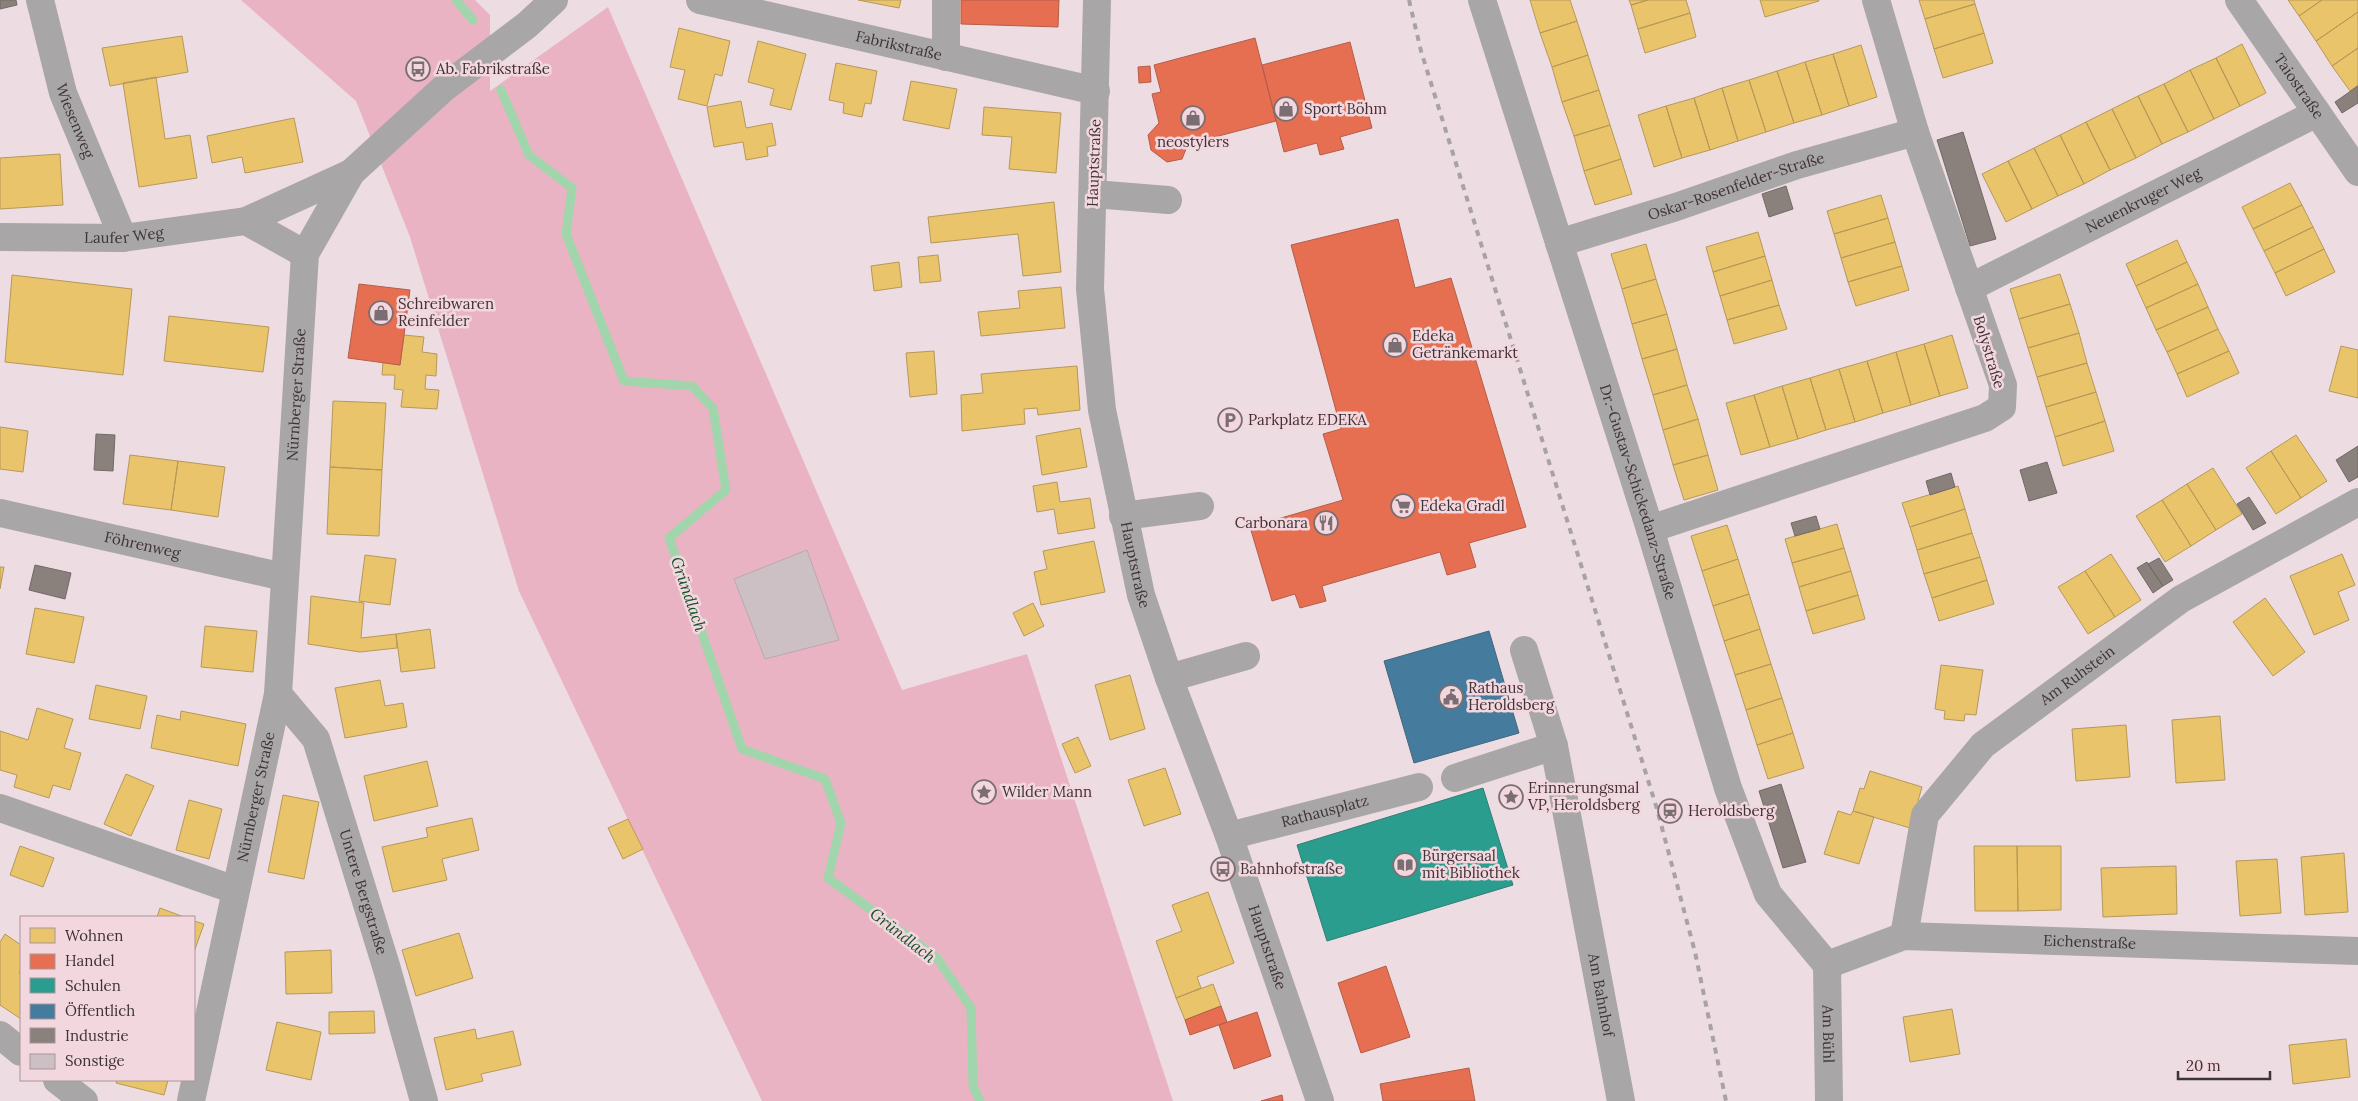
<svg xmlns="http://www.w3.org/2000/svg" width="2358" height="1101" viewBox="0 0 2358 1101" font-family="Lora,serif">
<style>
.green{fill:#eab3c4}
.homes{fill:#e9c46a;stroke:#b6985a}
.shops{fill:#e76f51;stroke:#b45d49}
.schools{fill:#2a9d8f;stroke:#307d74}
.public{fill:#457b9d;stroke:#43657e}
.industry{fill:#8a817c;stroke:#736a67}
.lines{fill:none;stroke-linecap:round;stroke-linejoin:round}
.stream{stroke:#a1d5ac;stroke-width:9}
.building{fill:#cdc0c4;stroke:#b7aaae}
.minor{stroke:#a8a6a6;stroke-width:28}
.rail{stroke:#a8a2a2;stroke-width:4;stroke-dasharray:6 6;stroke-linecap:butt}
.labels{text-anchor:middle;stroke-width:5;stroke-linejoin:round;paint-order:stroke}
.street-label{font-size:15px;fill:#3e3336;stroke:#f3d7de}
.poi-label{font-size:15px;fill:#3e3336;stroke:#f3d7de;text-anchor:start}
.water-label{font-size:16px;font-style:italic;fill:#145029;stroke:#f3d7de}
</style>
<rect width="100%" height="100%" fill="#eddde2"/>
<path class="green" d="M241,0H475L490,15V91L608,7L902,690L1027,654L1173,1101H762L519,591L410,237L356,101Z"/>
<path class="homes" d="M858,0H901L899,8Z
M1530,0H1570L1577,21L1540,33Z
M1629,0H1648L1631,5Z
M1648,0H1686L1690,13L1638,29L1631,5Z
M1760,0H1819V1L1765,17Z
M1974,0L1975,4L1925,19L1919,0Z
M2288,0H2322L2299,16Z
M2322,0H2358V12L2316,41L2299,16Z
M1975,4L1984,33L1934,49L1925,19Z
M2358,12V48L2332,66L2316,41Z
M1690,13L1696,37L1645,53L1638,29Z
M1577,21L1588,55L1552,67L1540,33Z
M679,28L730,41L722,76L715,74L707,106L678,99L685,70L670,67Z
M1984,33L1993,63L1943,78L1934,49Z
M182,36L188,72L110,86L102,48Z
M758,41L806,54L791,110L770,105L774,89L748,82Z
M2242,44L2266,93L2240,106L2216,58Z
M1861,45L1877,97L1849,106L1833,54Z
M2358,48V85L2350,91L2332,66Z
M1833,54L1849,106L1822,115L1805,62Z
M1588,55L1599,90L1562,102L1552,67Z
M2216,58L2240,106L2214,119L2190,70Z
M1805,62L1822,115L1794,123L1777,71Z
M836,63L877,71L871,104L865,103L862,117L843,113L844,103L829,100Z
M2190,70L2214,119L2188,132L2164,84Z
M1777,71L1794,123L1766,132L1749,80Z
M156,77L165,139L190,135L197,178L139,187L123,83Z
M1749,80L1766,132L1738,141L1722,88Z
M911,81L957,89L949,129L903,120Z
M2164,84L2188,132L2162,144L2138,96Z
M1722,88L1738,141L1710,150L1694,98Z
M1599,90L1610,125L1574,136L1562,102Z
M2138,96L2162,144L2136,158L2112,109Z
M1694,98L1710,150L1682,158L1666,106Z
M741,101L746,128L772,123L776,145L767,147L768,156L746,160L743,142L714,147L707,107Z
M1666,106L1682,158L1654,167L1638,115Z
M984,107L1061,113L1056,173L1009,169L1012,137L982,135Z
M2112,109L2136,158L2110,170L2086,122Z
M294,118L303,162L245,173L242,157L212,163L207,136Z
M2086,122L2110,170L2084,184L2060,135Z
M1610,125L1621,159L1584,171L1574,136Z
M2060,135L2084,184L2058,196L2034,148Z
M2034,148L2058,196L2032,209L2008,161Z
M60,154L63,205L0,209V158Z
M1621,159L1632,194L1595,205L1584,171Z
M2008,161L2032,209L2006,222L1982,174Z
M2290,183L2302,205L2253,229L2242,207Z
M1881,195L1888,218L1834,234L1827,211Z
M1054,202L1061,272L1023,276L1018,234L931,243L928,217Z
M2302,205L2313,227L2264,251L2253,229Z
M1888,218L1895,242L1841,258L1834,234Z
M2313,227L2324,249L2275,273L2264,251Z
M1758,232L1765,256L1713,272L1706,247Z
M2177,240L2187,262L2136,286L2126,264Z
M1895,242L1902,266L1848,282L1841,258Z
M1646,244L1656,279L1622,289L1611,254Z
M2324,249L2335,272L2286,296L2275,273Z
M938,255L941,281L920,283L918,257Z
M1765,256L1772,280L1720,296L1713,272Z
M899,262L902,287L874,291L871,266Z
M2187,262L2198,284L2146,308L2136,286Z
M1902,266L1909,290L1856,306L1848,282Z
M2060,274L2070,304L2019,319L2010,289Z
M12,275L132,289L123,375L5,362Z
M1656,279L1667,314L1632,324L1622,289Z
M1772,280L1779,305L1727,320L1720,296Z
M2198,284L2208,307L2156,330L2146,308Z
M1061,287L1065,328L981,336L978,312L1020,308L1018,291Z
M2070,304L2079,333L2028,348L2019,319Z
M1779,305L1787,329L1734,344L1727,320Z
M2208,307L2218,329L2167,352L2156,330Z
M1667,314L1677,349L1642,359L1632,324Z
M169,316L269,327L263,372L164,361Z
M2218,329L2229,351L2177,374L2167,352Z
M2079,333L2087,363L2037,377L2028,348Z
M404,335L424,337L422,352L437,354L436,376L426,375L425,389L439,390L437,409L401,407L403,390L394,389L395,375H382L383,362L400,365Z
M1952,335L1968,388L1940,396L1924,344Z
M1924,344L1940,396L1911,405L1896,352Z
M2341,346L2358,350V398L2329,391Z
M1677,349L1687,385L1653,395L1642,359Z
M934,351L937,394L910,397L906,353Z
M2229,351L2239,373L2187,397L2177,374Z
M1896,352L1911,405L1883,413L1867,361Z
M1867,361L1883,413L1855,422L1839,369Z
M2087,363L2096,392L2046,407L2037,377Z
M1077,366L1080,410L1038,415L1037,408L1024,409L1025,424L962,431L961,395L983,393L981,374Z
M1839,369L1855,422L1826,430L1810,378Z
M1810,378L1826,430L1798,439L1782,386Z
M1687,385L1698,419L1663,430L1653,395Z
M1782,386L1798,439L1770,447L1754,395Z
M2096,392L2105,421L2055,437L2046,407Z
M1754,395L1770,447L1741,455L1726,403Z
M333,401L386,403L382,470L330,467Z
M1698,419L1708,455L1673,465L1663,430Z
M2105,421L2114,451L2063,466L2055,437Z
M0,427L28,431L23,472L0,469Z
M1080,428L1087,467L1042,475L1036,436Z
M2296,435L2327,481L2301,498L2271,451Z
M2271,451L2301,498L2276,514L2246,468Z
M130,455L178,461L171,510L123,504Z
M1708,455L1718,490L1684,500L1673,465Z
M178,461L225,467L218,517L171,510Z
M330,467L382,470L379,536L327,534Z
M2213,468L2242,514L2216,530L2187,484Z
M1057,482L1060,502L1090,498L1095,528L1058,534L1054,509L1037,512L1033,486Z
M2187,484L2216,530L2191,546L2162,500Z
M1958,486L1965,509L1910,527L1902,503Z
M2162,500L2191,546L2165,562L2136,516Z
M1965,509L1972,533L1917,550L1910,527Z
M1837,524L1844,548L1792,563L1785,539Z
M1727,525L1738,559L1702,571L1691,536Z
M1972,533L1980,557L1924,574L1917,550Z
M1094,541L1105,592L1041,605L1034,572L1047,569L1043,551Z
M1844,548L1851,571L1799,587L1792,563Z
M2111,554L2141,600L2115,617L2085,571Z
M2342,554L2355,585L2338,592L2349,620L2314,635L2290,576Z
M365,555L396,559L390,605L359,601Z
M1980,557L1987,580L1932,598L1924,574Z
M1738,559L1749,594L1713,606L1702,571Z
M0,567H4L0,589Z
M1851,571L1858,595L1806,611L1799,587Z
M2085,571L2115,617L2088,634L2058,587Z
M1987,580L1994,604L1939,621L1932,598Z
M1749,594L1760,629L1724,641L1713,606Z
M1858,595L1865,619L1813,634L1806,611Z
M311,596L364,603L361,638L396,634L397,648L360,652L308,644Z
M2265,598L2305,652L2273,676L2233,622Z
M1033,603L1044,626L1024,636L1013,613Z
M35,608L84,617L74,663L26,654Z
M205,626L257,631L253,672L201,667Z
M430,629L435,668L401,672L396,634Z
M1760,629L1771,664L1735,675L1724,641Z
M1771,664L1782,698L1746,710L1735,675Z
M1941,665L1983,670L1976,715L1965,714L1964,721L1944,719L1945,711L1935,709Z
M1130,675L1145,729L1110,740L1095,685Z
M380,680L385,706L403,703L407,727L345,738L335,688Z
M96,685L147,696L140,729L89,719Z
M1782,698L1793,733L1757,745L1746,710Z
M37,708L73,719L64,748L81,753L70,790L53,785L49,798L14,787L17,775L0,770V731L28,740Z
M181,711L246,724L238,766L151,748L157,715L180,720Z
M2220,716L2225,780L2176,783L2172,720Z
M2126,725L2130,777L2076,781L2072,729Z
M1793,733L1804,768L1768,779L1757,745Z
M1078,737L1091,766L1075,773L1062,744Z
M427,761L438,806L374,821L364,776Z
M1165,768L1181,814L1144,826L1128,780Z
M1870,771L1922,787L1918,801L1923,803L1910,828L1853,811L1860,788L1864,789Z
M126,774L154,786L131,836L104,824Z
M283,795L319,802L304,879L268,872Z
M189,800L222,809L209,859L176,850Z
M1838,811L1851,815L1853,811L1874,817L1859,864L1824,854Z
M472,818L479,850L442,859L447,880L393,892L382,847L428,837L426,828Z
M628,819L643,849L623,859L608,828Z
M20,846L54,858L43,887L10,875Z
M1974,846H2017L2018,911H1975Z
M2017,846H2061V910L2018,911Z
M2344,853L2348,912L2305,915L2301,857Z
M2277,859L2281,913L2240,916L2236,861Z
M2176,866L2177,914L2103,917L2101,868Z
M1208,892L1234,963L1197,977L1201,988L1176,998L1156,941L1182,931L1172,905Z
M160,908L184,917H157Z
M194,921L204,924L194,952Z
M459,933L473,978L416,996L402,950Z
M5,934L21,945V970L19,973L21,974V1019L0,1005V942Z
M331,950L332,993L286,994L285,952Z
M1213,984L1221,1006L1185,1020L1176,998Z
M1952,1009L1960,1054L1910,1062L1903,1017Z
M374,1011L375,1033L329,1034V1012Z
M277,1022L321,1032L311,1080L266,1070Z
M475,1029L477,1039L513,1031L521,1065L481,1074L483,1081L446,1090L434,1038Z
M2346,1039L2350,1077L2293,1084L2289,1045Z
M117,1080H168L164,1095L116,1083Z"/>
<path class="shops" d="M961,0H1059L1058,27L961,24Z
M1255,38L1276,121L1188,144L1182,159L1167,162L1151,150L1148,135L1159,123L1152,94L1161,92L1154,65Z
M1350,42L1372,128L1340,137L1344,149L1320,155L1317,143L1284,152L1262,65Z
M1150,66L1151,82L1139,83L1138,67Z
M1398,219L1415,288L1451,278L1526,527L1469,543L1476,567L1447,575L1440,552L1322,586L1326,601L1300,608L1295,594L1272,601L1250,527L1343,500L1323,434L1341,429L1291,245Z
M359,284L410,290L400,365L348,358Z
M1386,966L1410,1037L1361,1053L1338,983Z
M1221,1006L1227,1022L1190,1035L1185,1020Z
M1257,1012L1271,1056L1234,1069L1219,1025Z
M1469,1068L1475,1101H1383L1380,1084Z
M1282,1095L1283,1101H1261Z"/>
<path class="schools" d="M1483,788L1513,885L1327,941L1297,845Z"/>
<path class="public" d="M1489,631L1519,733L1414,763L1384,661Z"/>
<path class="industry" d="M0,0H16L17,5L0,9Z
M2358,86V103L2342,113L2335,102Z
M1963,132L1996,239L1970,246L1937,140Z
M1786,186L1793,209L1769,217L1762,194Z
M96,434L115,435L113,471L94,470Z
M2358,446V477L2349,482L2336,460Z
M2047,462L2057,493L2029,501L2020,470Z
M1951,473L1955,487L1930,495L1926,481Z
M2249,497L2266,523L2253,530L2237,504Z
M1816,516L1820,529L1795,536L1791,523Z
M2159,558L2173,580L2163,586L2148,564Z
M2147,562L2163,586L2153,593L2137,568Z
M35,565L71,573L65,599L29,590Z
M1781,784L1806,862L1783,868L1759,791Z"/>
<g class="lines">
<path class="stream" d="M456,0L473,20
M501,90L529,155L572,188L566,234L624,381L692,386L713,408L726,490L669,538L742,749L825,779L841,823L828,878L937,958L971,1008L973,1086L980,1101"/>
</g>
<path class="building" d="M807,550L839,640L765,659L734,579Z"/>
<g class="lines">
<g class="minor">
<path id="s1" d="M40,0L63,93L123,238"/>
<path id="s2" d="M700,0L1096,91"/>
<path id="s3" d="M1097,0L1090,289L1102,410L1141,595L1169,678L1229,836L1320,1101"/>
<path id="s4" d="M1482,0L1650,529L1728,788L1768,894L1827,965"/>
<path id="s5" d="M2239,0L2358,172"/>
<path d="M946,57V0"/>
<path d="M1094,194L1168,200"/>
<path d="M246,221L305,254"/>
<path id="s6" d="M0,237L123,238L246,221L351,173"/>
<path id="s7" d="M1559,243L1676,207L1797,165L1915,132"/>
<path id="s8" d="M1969,288L2317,113"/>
<path id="s9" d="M0,513L284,577"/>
<path d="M1123,516L1200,506"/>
<path d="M1650,529L1985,418L2002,407L2003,385L1915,132L1876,0"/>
<path id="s10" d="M1524,650L1554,746L1621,1101"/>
<path d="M1169,678L1246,656"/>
<path id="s11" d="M278,694L316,739L387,969L424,1101"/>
<path d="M1455,778L1554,746"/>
<path d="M0,808L235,890"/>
<path id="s12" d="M1229,836L1419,787"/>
<path id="s13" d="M1904,936L1925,815L1983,745L2181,599L2358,502"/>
<path id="s14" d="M1827,965L1904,936L2358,951"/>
<path id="s15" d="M1827,965L1829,1101"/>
<path d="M0,1035L21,1052"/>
<path d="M57,1080L84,1101"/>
<path id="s16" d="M191,1101L278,694L305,254L351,173L445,87L527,25L554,0"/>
</g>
<path class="rail" d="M1409,0L1421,51L1657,809L1695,952L1726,1101"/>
</g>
<defs>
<g id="bus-ring" transform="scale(1.25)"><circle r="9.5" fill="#f3d7de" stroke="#7b6e72" stroke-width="1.5"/><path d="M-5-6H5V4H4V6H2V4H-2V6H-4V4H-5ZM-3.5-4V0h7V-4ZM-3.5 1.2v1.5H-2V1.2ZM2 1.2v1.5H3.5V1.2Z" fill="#7b6e72"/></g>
<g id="shop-ring" transform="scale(1.25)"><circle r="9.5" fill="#f3d7de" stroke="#7b6e72" stroke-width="1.5"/><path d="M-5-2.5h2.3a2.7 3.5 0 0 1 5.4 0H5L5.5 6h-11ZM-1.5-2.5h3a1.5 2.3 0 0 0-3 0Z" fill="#7b6e72"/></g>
<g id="parking-ring" transform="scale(1.25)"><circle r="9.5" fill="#f3d7de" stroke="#7b6e72" stroke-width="1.5"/><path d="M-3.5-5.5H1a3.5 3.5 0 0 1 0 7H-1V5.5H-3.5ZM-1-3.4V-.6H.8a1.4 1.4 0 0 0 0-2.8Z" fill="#7b6e72"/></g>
<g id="supermarket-ring" transform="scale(1.25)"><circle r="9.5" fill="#f3d7de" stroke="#7b6e72" stroke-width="1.5"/><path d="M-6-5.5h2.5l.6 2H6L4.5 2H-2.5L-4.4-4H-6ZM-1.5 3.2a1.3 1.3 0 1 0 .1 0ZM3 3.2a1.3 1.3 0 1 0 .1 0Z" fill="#7b6e72"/></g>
<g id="restaurant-ring" transform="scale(1.25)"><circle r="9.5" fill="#f3d7de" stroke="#7b6e72" stroke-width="1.5"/><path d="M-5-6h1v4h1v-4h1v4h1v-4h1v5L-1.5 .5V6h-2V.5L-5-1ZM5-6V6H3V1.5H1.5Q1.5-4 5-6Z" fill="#7b6e72"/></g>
<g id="civic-ring" transform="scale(1.25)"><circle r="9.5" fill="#f3d7de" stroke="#7b6e72" stroke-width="1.5"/><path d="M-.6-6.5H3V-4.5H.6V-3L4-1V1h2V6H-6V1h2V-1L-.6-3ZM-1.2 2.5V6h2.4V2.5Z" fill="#7b6e72"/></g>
<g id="sight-ring" transform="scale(1.25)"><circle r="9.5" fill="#f3d7de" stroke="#7b6e72" stroke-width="1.5"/><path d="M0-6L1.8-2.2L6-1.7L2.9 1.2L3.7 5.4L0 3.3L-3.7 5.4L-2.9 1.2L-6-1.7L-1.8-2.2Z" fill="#7b6e72"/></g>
<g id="station-ring" transform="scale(1.25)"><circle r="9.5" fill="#f3d7de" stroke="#7b6e72" stroke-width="1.5"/><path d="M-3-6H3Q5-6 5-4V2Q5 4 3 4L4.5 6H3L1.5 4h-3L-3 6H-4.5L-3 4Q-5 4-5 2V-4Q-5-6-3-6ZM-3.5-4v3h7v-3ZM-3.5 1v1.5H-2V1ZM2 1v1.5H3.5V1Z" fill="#7b6e72"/></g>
<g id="library-ring" transform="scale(1.25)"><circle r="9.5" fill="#f3d7de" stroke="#7b6e72" stroke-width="1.5"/><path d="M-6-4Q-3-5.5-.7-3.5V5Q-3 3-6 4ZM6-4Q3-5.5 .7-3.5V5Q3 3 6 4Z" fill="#7b6e72"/></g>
</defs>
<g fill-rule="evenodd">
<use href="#bus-ring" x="418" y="69"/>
<use href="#shop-ring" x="1286" y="109"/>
<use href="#shop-ring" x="1193" y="118"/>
<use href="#shop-ring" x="381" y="313"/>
<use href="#shop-ring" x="1395" y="345"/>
<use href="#parking-ring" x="1230" y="420"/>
<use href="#supermarket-ring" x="1403" y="506"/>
<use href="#restaurant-ring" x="1326" y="523"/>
<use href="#civic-ring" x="1451" y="697"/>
<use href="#sight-ring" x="984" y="792"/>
<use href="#sight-ring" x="1511" y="797"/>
<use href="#station-ring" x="1670" y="811"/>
<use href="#library-ring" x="1405" y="865"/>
<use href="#bus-ring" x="1223" y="869"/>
</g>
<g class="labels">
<g class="street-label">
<text dy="5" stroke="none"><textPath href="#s2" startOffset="204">Fabrikstraße</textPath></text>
<text dy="5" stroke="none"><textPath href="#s5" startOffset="105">Taiostraße</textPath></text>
<text dy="5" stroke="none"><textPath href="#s1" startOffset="126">Wiesenweg</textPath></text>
<text transform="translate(1094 163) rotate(-88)" y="5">Hauptstraße</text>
<text dy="5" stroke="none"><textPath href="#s7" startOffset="186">Oskar-Rosenfelder-Straße</textPath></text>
<text dy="5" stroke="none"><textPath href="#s8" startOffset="195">Neuenkruger Weg</textPath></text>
<text dy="5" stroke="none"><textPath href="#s6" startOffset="124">Laufer Weg</textPath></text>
<text transform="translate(1989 352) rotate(73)" y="5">Bolystraße</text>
<text dy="5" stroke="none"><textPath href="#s16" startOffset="716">Nürnberger Straße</textPath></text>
<text dy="5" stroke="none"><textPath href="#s4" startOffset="516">Dr.-Gustav-Schickedanz-Straße</textPath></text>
<text dy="5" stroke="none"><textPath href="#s9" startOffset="146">Föhrenweg</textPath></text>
<text dy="5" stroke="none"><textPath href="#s3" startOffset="569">Hauptstraße</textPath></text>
<text dy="5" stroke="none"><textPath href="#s13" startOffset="331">Am Ruhstein</textPath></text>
<text dy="5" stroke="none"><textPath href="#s16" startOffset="311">Nürnberger Straße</textPath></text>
<text dy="5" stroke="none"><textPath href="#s12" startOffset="99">Rathausplatz</textPath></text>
<text dy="5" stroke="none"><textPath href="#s11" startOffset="219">Untere Bergstraße</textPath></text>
<text dy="5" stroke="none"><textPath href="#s14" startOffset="268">Eichenstraße</textPath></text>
<text dy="5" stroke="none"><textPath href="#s3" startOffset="974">Hauptstraße</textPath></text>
<text dy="5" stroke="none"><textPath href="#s10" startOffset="354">Am Bahnhof</textPath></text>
<text dy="5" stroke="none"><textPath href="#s15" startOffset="69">Am Bühl</textPath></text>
</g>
<g class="poi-label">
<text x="436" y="74">Ab. Fabrikstraße</text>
<text x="1304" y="114">Sport Böhm</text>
<text x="1193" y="147" text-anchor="middle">neostylers</text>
<text x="398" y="309">Schreibwaren<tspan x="398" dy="17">Reinfelder</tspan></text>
<text x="1412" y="341">Edeka<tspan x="1412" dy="17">Getränkemarkt</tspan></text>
<text x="1248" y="425">Parkplatz EDEKA</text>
<text x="1420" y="511">Edeka Gradl</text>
<text x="1308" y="528" text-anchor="end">Carbonara</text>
<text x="1468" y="693">Rathaus<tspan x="1468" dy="17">Heroldsberg</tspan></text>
<text x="1528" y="793">Erinnerungsmal<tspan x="1528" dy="17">VP, Heroldsberg</tspan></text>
<text x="1002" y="797">Wilder Mann</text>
<text x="1688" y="816">Heroldsberg</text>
<text x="1422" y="861">Bürgersaal<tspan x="1422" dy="17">mit Bibliothek</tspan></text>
<text x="1240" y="874">Bahnhofstraße</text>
</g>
<g class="water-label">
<text transform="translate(689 594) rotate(71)" y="6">Gründlach</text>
<text transform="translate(903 935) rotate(38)" y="6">Gründlach</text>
</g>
</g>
<rect x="20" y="916" width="175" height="165" fill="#f3d7de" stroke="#ab959b"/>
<rect x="30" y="928" width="25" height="15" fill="#e9c46a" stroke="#ab959b"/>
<text x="65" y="941" font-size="15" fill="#3e3336">Wohnen</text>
<rect x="30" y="954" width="25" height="15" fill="#e76f51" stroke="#ab959b"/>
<text x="65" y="966" font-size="15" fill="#3e3336">Handel</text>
<rect x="30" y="978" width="25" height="15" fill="#2a9d8f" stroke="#ab959b"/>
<text x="65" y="991" font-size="15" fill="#3e3336">Schulen</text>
<rect x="30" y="1004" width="25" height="15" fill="#457b9d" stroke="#ab959b"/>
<text x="65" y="1016" font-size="15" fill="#3e3336">Öffentlich</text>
<rect x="30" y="1028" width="25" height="15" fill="#8a817c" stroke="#ab959b"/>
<text x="65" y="1041" font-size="15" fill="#3e3336">Industrie</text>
<rect x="30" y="1054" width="25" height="15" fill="#cdc0c4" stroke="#ab959b"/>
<text x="65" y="1066" font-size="15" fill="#3e3336">Sonstige</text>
<path d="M2178 1071v8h92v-8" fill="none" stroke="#3e3336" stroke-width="2.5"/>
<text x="2186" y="1071" font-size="15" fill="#3e3336" stroke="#f3d7de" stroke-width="4" paint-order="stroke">20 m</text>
</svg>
